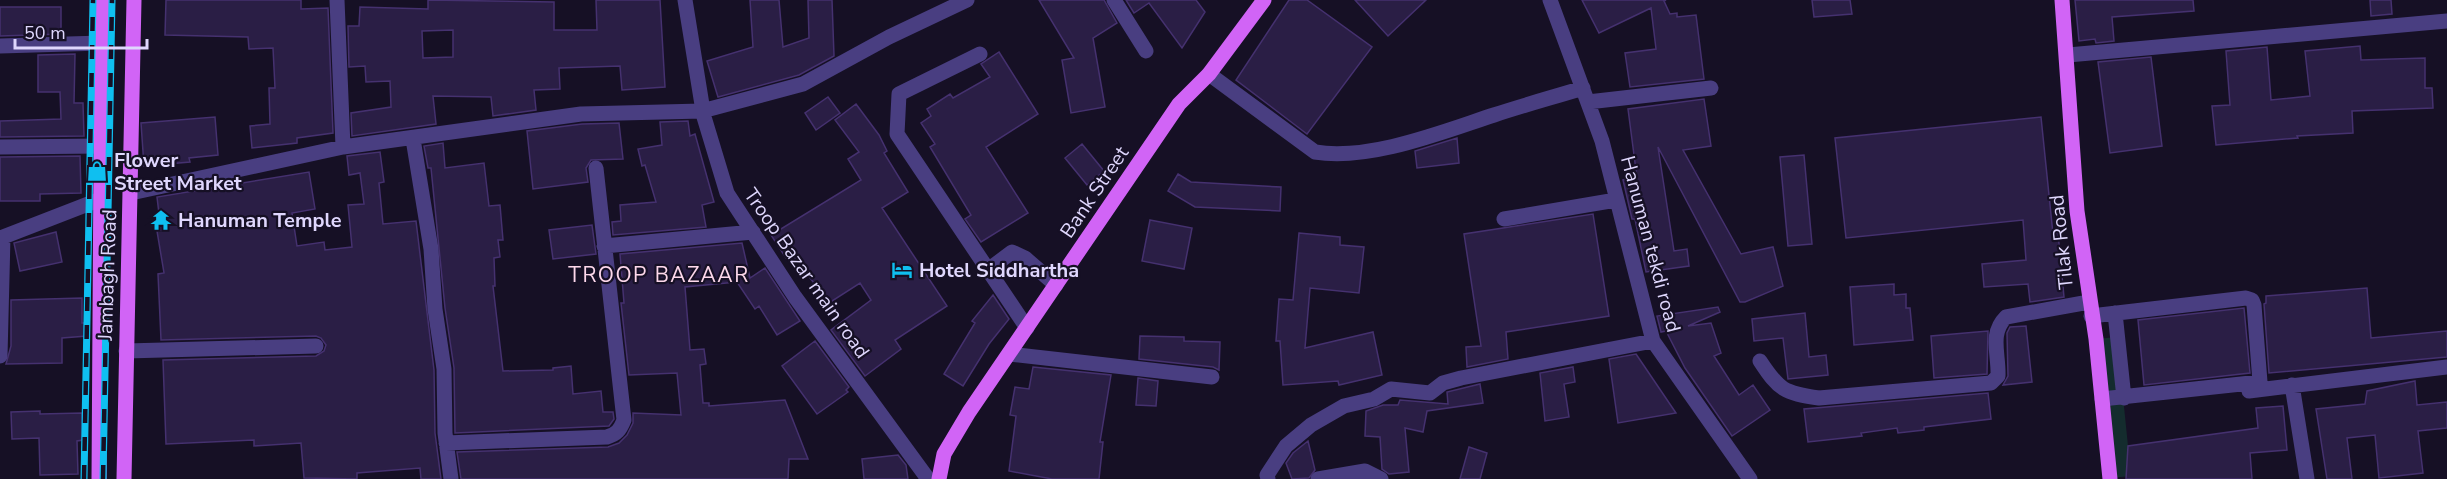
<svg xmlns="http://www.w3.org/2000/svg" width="2447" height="479" viewBox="0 0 2447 479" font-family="'Nunito Sans',sans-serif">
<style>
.green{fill:#142c2e}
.building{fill:#2a1e45;stroke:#45316f;stroke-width:1.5;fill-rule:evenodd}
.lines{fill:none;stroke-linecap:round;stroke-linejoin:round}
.minor{stroke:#493e81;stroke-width:15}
.major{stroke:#d164f6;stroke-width:15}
.rail-casing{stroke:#0fbff0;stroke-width:7}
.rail{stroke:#161025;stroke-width:4.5;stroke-dasharray:14;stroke-linecap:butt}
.labels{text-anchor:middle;stroke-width:4.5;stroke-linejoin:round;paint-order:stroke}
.poi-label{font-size:20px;font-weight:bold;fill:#dfd7fd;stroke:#161025;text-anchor:start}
.street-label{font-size:20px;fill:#dfd7fd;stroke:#161025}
.neighbourhood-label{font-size:21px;letter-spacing:1.5px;fill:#fdd8eb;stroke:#161025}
</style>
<rect width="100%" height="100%" fill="#161025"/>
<path class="green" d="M2117,337L2131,476L2110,478L2096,339Z"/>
<path class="building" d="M166,0H301V9L328,8L333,133L297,138V143L252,148L250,126L270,124L269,88H275L273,48L249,49L248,37L165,35Z
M428,0L554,2V30H597L596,0H660L665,87L622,90L620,66L559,68L560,89L534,90L536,110L493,116L491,97L433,96L436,124L352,136L351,113L391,107L390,81L366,82L365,66L349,67L348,26H359L360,7L428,9ZM453,30V57L423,58L422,31Z
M750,0H779L783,47L809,38L808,0H832L834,56L799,75L718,97L707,61L753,47Z
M1039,0H1104L1117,23L1093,38L1105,107L1071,113L1062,60L1074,58Z
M1126,0H1196L1205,12L1182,48L1149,3L1134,13Z
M1289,0H1307L1372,47L1307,134L1236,80Z
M1355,0H1426L1388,36Z
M1582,0H1666L1664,1L1670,14L1677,13V17L1696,15L1704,79L1630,87L1625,53L1656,49L1651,8L1599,33Z
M1812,0H1850L1852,14L1814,17Z
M2075,0H2193L2194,11L2112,17L2114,41L2096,43L2095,39L2079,41Z
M2370,0H2391L2392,14L2371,16Z
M0,7H61V34L0,36Z
M2360,46L2361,60L2425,58V88H2432L2433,108L2352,111L2353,133L2297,136L2298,138L2216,145L2212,106L2230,105L2226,51L2267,47L2271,100L2310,96L2305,51Z
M999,52L1038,114L986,147L1028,213L981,242L965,219L971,215L930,147L935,144L921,123L931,116L927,109L950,94L953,98L990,77L981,64Z
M75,54L74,103H83L84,136L0,137V121L61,119L60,92H38V55Z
M2151,57L2162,146L2110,153L2098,62Z
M828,97L840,113L816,130L805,113Z
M1704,99L1711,146L1683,150L1741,254L1773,247L1783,286L1745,302H1740L1658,147L1674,251L1687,249L1689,266L1646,272L1635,219H1632L1623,180L1637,178L1628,109Z
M856,104L879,135L887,151L884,153L908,192L882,208L947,306L895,340L901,349L865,376L831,330L871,300L860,283L829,303L792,254L786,258L771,235L861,180L848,159L859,152L835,120Z
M215,117L218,155L189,158L190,162L144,166L141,123Z
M2041,117L2053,234L2058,233L2064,297L2030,302L2028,284L1984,287L1982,264L2026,260L2023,220L1846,238L1835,138Z
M688,121L690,136L695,134L714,202L702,205L706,227L613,235L612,222L621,221L620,205L656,202L645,165L642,166L638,149L662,145L660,122Z
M619,123L623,159L591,160L586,168L588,182L533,189L527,131L582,124Z
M1457,138L1459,163L1417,168L1415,151Z
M443,143L445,168L484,163L489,206L500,205L503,240H498L500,257L494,258L495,286H493L503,371L553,370V368L571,366L573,394L601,391L603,412H613L614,419L609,426L455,433L454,368L445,308L431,168H428L424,146Z
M1082,144L1104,171L1087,185L1065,158Z
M380,152L384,182L379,183L383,224L416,221L434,370L435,433L441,479H421L420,468L357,473V479L304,478L301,443L254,446V440L166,444L163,360L316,356L324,351L326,345L321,338L316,336L161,340L158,274L164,273L157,231L161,230L157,197L309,172L315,209L292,213L297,246L324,242L325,250L352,247L348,205L364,204L360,173L349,175L347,156Z
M1804,155L1812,244L1788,246L1780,157Z
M80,156L81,193L40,194V201H0V157Z
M1178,174L1191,182L1281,187L1280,211L1195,207L1168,191Z
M1593,214L1609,316L1506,332L1508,359L1467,367L1466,347L1481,346L1464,234Z
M1150,220L1192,228L1184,269L1142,261Z
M592,225L596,254L553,259L549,230Z
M56,232L62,262L20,271L14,243Z
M1299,233L1340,237V245L1364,247L1359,293L1310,288L1305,348L1373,332L1382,375L1339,385L1338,381L1283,385L1280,341H1276L1279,299L1293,300Z
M742,243L750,278L765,268L800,321L777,335L759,306L755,309L737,282L685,287L690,350L704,349L706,364L700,365L703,403H709V406L785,400L808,459H789L788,479H461L457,452L608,447L619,443L627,435L633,423V413L681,415L677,373L629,375L621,303H624L620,254Z
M1894,284V295L1906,294V308H1910L1913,340L1854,345L1850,287Z
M2367,288L2371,338L2447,331V357L2269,373L2264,304L2266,303V296Z
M993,295L1009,319L989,344L963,386L944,374L975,323L972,321Z
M82,298V323H86L87,336L62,338V363L6,364L11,346V300Z
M1718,307L1720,312L1688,326L1711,323L1721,353L1714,356L1739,395L1753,385L1770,410L1732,436L1685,368L1666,331L1661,332L1657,316Z
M2244,308L2250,373L2144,385L2138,320Z
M1805,313L1809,357L1826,355L1828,375L1788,379L1783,338L1754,341L1752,319Z
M2026,326L2032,382L2003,385L2008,376L2007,333L2010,327Z
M1988,331L1987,374L1934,378L1931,336Z
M1140,336L1184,337V341L1220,342L1219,370L1213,367L1139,359Z
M815,341L849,387L846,390L848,392L817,414L782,366Z
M1636,354L1676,413L1618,423L1609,359Z
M1033,367L1111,375L1100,442H1103L1099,479H1052L1009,471L1016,416L1010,415L1015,387L1029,389Z
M1573,367L1575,382L1564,384L1569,417L1545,421L1540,373Z
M1138,378L1158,381L1156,406L1136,405Z
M2415,381L2417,405L2447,402V428L2418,431L2423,473L2379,478L2375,435L2347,438L2352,479H2327L2316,409L2365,404L2367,391Z
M1480,384L1483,403L1427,411L1423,432L1405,428L1409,472L1389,474L1382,469L1380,437L1365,436L1366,411L1383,405H1398L1400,400L1448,404L1447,392Z
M1988,393L1991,419L1924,427V430L1898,433L1897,428L1861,433L1862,436L1808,442L1804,409Z
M2283,406L2287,450L2250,453L2252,479H2126L2128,446L2258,428L2256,408Z
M40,411V414L82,413L83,440L77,441L78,474L40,475L39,438L12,439L11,412Z
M1308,441L1315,470L1309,478L1292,479L1286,463L1293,453Z
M1469,447L1487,453L1480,479H1460Z
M898,455L906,465L908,479H864L862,459Z"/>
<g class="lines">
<path class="minor" d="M337,0L343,147
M685,0L704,117L727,193L795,297L928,479
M1114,0L1146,51
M1550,0L1602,141L1653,341L1750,479
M0,46L102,43
M980,54L899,94L897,134L1027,328
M2068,55L2447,21
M1209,74L1315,152C1370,161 1442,132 1494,115C1524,105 1554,97 1583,88
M1588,102L1711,88
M413,139L431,249L435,309L444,369L445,433L451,479
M0,147L102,146
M131,193L343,147L581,114L702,111L803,84L889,37L967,0
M1504,219L1616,200
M604,246L753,232
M988,270L1012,252L1025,258L1056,285
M2115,313L2124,398
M2091,316L2246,298L2252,300L2254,305L2260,382L2102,399
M126,351L316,346
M1009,354L1212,377
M0,356L3,237L101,199
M1760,361C1779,390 1784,393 1819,398L1991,383L1998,376C1999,354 1989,334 2006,317L2089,302
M2292,385L2307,479
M2249,391L2447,367
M446,443L607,437C617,434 620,430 624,420L596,168
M1268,479L1267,475L1286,446L1311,425L1344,406L1374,399L1391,389L1430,393L1443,383L1461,378L1653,341
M1318,479L1365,471L1381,479"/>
<path class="major" d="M2062,0L2077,211L2096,339L2110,479
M99,479L102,0
M124,479L134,0
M939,479L944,454L969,412L1179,104L1209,74L1264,0"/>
<g class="rail-casing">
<path id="rail" d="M84,479L93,0
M103,479L112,0"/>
</g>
<use href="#rail" class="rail"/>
</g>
<defs>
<g id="shop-bare" transform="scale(1.62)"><path d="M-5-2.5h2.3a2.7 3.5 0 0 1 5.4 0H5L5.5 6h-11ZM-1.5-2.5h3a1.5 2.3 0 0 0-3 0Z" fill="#0fbff0" stroke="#161025" stroke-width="2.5" paint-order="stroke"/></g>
<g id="temple-bare" transform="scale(1.62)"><path d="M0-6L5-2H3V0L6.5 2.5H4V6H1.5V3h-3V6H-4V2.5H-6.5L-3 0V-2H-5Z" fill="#0fbff0" stroke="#161025" stroke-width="2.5" paint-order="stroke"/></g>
<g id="hotel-bare" transform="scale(1.62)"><path d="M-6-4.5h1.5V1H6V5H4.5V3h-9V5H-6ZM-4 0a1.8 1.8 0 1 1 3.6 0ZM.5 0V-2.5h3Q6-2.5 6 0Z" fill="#0fbff0" stroke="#161025" stroke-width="2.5" paint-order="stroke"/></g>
</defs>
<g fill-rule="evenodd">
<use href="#shop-bare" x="97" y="171"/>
<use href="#temple-bare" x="161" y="220"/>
<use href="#hotel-bare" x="902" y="270"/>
</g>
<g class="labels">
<g class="poi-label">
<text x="114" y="167">Flower<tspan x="114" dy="23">Street Market</tspan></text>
<text x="178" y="227">Hanuman Temple</text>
<text x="919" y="277">Hotel Siddhartha</text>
</g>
<g class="street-label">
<text transform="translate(1094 192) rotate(-56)" y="7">Bank Street</text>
<text transform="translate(2061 242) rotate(-96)" y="7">Tilak Road</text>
<text transform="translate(1651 244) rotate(75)" y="7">Hanuman tekdi road</text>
<text transform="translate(807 273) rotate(55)" y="7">Troop Bazar main road</text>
<text transform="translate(107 275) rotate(-88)" y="7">Jambagh Road</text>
</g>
<g class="neighbourhood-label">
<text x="659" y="282">TROOP BAZAAR</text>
</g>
</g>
<path d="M15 39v9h132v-9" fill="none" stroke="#dfd7fd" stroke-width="3"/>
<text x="24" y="39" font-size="18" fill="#dfd7fd" stroke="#161025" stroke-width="4.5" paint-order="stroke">50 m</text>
</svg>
